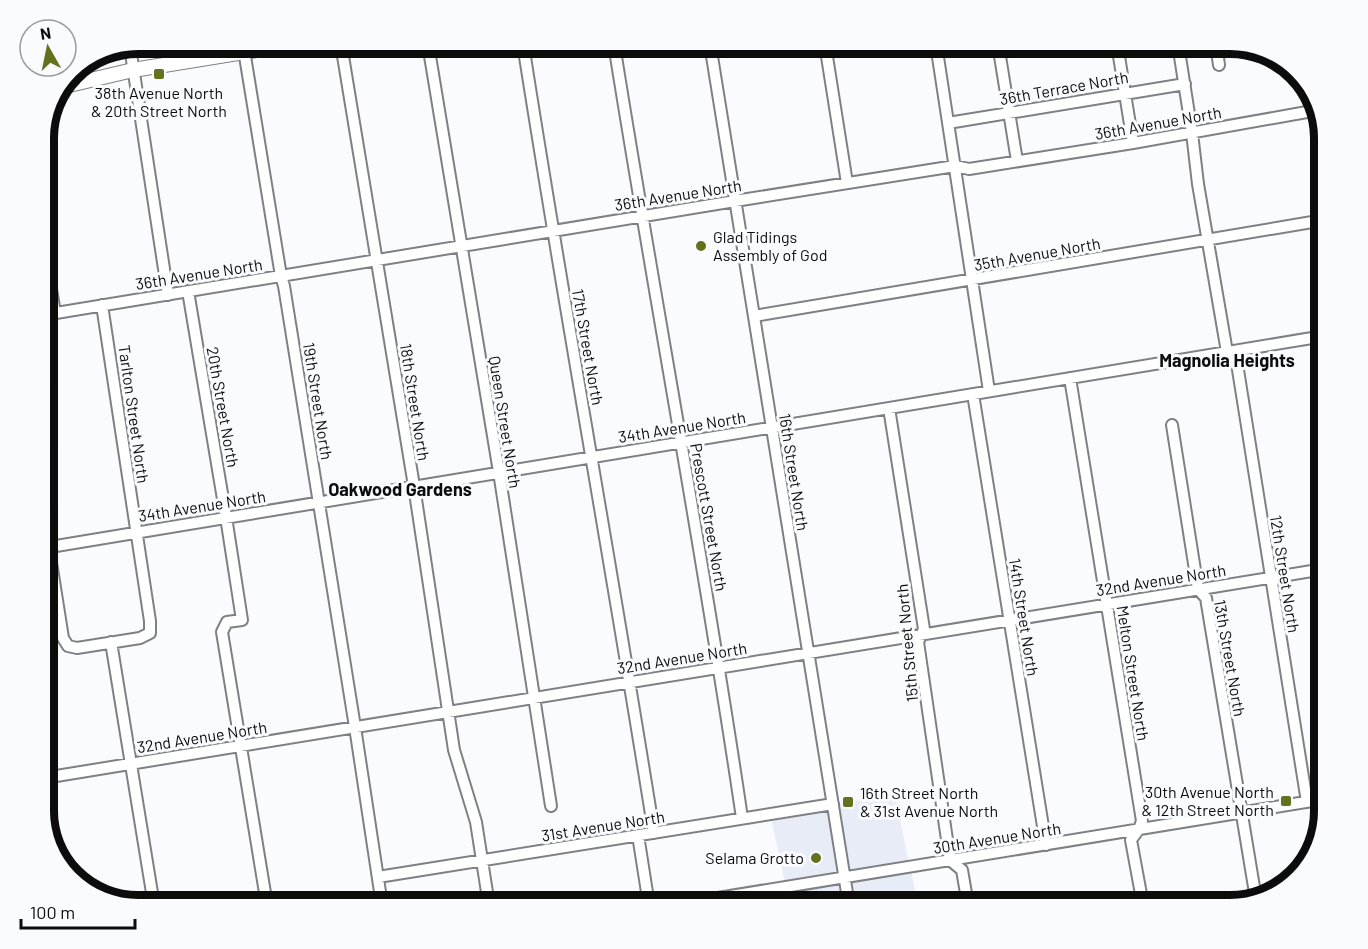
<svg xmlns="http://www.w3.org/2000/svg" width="1368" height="949" viewBox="0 0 1368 949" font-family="Barlow,sans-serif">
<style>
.built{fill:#e8ecf6}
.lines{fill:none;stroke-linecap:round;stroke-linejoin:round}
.minor-casing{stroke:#7f8083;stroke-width:14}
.major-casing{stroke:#7f8083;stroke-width:16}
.minor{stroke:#fff;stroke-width:10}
.major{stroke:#fff;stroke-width:14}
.poi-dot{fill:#64721d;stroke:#fafbff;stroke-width:2}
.labels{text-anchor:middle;stroke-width:6;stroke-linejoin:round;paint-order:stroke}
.street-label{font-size:16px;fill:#0c0c0d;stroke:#fafbff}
.poi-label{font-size:16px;fill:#0c0c0d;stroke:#fafbff;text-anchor:start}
.neighbourhood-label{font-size:18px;font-weight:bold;fill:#0c0c0d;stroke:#fafbff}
.rim{fill:none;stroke:#0c0c0d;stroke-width:8}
</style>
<rect width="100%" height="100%" fill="#fafbff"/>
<path class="built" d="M895,795L909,863L848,873L837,804Z
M830,809L840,874L785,883L771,818Z
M911,871L918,905H853L849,882Z
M842,883L845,905H767V902L789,898L787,892Z"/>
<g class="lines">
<g class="minor-casing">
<path id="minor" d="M243,44L281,276L284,286L355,727L382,905
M341,44L414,486L454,750L476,822L489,905
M428,44L499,472L551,806
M523,44C564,307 612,569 654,833
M614,44C655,302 704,559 742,818
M710,44L849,905
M825,44L847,183
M936,44L989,391
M998,44L1017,161
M1117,44L1133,143
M1178,44L1192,133L1198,184L1227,352
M1216,44L1219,65
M130,47L168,295
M948,123L1185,84
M44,247L55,313
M188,291L226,517L242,620L227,622L222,632L267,905
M44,315L735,201L955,166L969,169L1133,143L1318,110
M754,316L1324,220
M1235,351L1307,802
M1070,378L1142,821L1139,829L1131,840L1143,905
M973,394L1046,845
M889,408L924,629L918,642L950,860L962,870L968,905
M1172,425L1198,589L1206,598L1256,899
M44,518L63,638L68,646L77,648L140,638L150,633V621L102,305
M44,548L1324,336
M111,642L154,905
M44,778L1324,569
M44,796L51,841
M638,835L649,905
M378,877L833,804
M675,905L1324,799"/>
</g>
<g class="major-casing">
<path id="major" d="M65,86L133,70L294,44"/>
</g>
<use href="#minor" class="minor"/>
<use href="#major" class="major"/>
</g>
<g class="poi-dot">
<rect x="153" y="68" width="12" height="12" rx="3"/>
<circle cx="701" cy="246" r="6"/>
<rect x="1280" y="795" width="12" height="12" rx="3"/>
<rect x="842" y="796" width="12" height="12" rx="3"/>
<circle cx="816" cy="858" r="6"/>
</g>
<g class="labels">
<g class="street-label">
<text transform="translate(1064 88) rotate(-10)" y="6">36th Terrace North</text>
<text transform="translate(1158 123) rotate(-10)" y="6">36th Avenue North</text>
<text transform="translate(678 195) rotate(-9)" y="6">36th Avenue North</text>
<text transform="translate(1037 254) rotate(-10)" y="6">35th Avenue North</text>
<text transform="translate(199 274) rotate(-9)" y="6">36th Avenue North</text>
<text transform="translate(588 347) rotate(80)" y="6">17th Street North</text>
<text transform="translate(318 401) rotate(81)" y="6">19th Street North</text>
<text transform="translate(415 402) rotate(81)" y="6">18th Street North</text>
<text transform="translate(223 407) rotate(80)" y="6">20th Street North</text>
<text transform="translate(134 414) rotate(82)" y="6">Tarlton Street North</text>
<text transform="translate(505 422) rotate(81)" y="6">Queen Street North</text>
<text transform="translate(682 427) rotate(-9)" y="6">34th Avenue North</text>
<text transform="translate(794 472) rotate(81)" y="6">16th Street North</text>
<text transform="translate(202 506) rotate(-9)" y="6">34th Avenue North</text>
<text transform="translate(709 517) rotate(80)" y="6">Prescott Street North</text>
<text transform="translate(1285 574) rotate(81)" y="6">12th Street North</text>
<text transform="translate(1161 580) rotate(-9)" y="6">32nd Avenue North</text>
<text transform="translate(1024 617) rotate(81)" y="6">14th Street North</text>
<text transform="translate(907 643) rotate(-95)" y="6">15th Street North</text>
<text transform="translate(682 658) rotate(-9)" y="6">32nd Avenue North</text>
<text transform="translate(1230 658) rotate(80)" y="6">13th Street North</text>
<text transform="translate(1133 673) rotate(81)" y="6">Melton Street North</text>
<text transform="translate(202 737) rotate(-9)" y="6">32nd Avenue North</text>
<text transform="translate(603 826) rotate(-9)" y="6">31st Avenue North</text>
<text transform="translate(997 838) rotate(-9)" y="6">30th Avenue North</text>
</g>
<g class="poi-label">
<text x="159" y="99" text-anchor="middle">38th Avenue North<tspan x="159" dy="18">&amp; 20th Street North</tspan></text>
<text x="713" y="243">Glad Tidings<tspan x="713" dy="18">Assembly of God</tspan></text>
<text x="1274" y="798" text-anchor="end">30th Avenue North<tspan x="1274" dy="18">&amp; 12th Street North</tspan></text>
<text x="860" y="799">16th Street North<tspan x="860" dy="18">&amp; 31st Avenue North</tspan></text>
<text x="804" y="864" text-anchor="end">Selama Grotto</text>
</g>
<g class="neighbourhood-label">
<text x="1227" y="367">Magnolia Heights</text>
<text x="400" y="496">Oakwood Gardens</text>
</g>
</g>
<path d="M0 0H1368V949H0ZM138 54H1230A84 84 0 0 1 1314 138V811A84 84 0 0 1 1230 895H138A84 84 0 0 1 54 811V138A84 84 0 0 1 138 54Z" fill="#fafbff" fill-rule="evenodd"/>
<path class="rim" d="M138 54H1230A84 84 0 0 1 1314 138V811A84 84 0 0 1 1230 895H138A84 84 0 0 1 54 811V138A84 84 0 0 1 138 54Z"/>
<g transform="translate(48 48) rotate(351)"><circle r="28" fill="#fafbff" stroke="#9b9b9e" stroke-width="1.5"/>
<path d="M0-4.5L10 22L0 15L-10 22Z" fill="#64721d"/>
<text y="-9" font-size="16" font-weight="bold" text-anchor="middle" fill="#0c0c0d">N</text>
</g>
<path d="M21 919v9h114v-9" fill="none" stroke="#0c0c0d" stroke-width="3"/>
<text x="30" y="919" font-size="18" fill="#0c0c0d" stroke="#fafbff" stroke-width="4.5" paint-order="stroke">100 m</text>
</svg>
